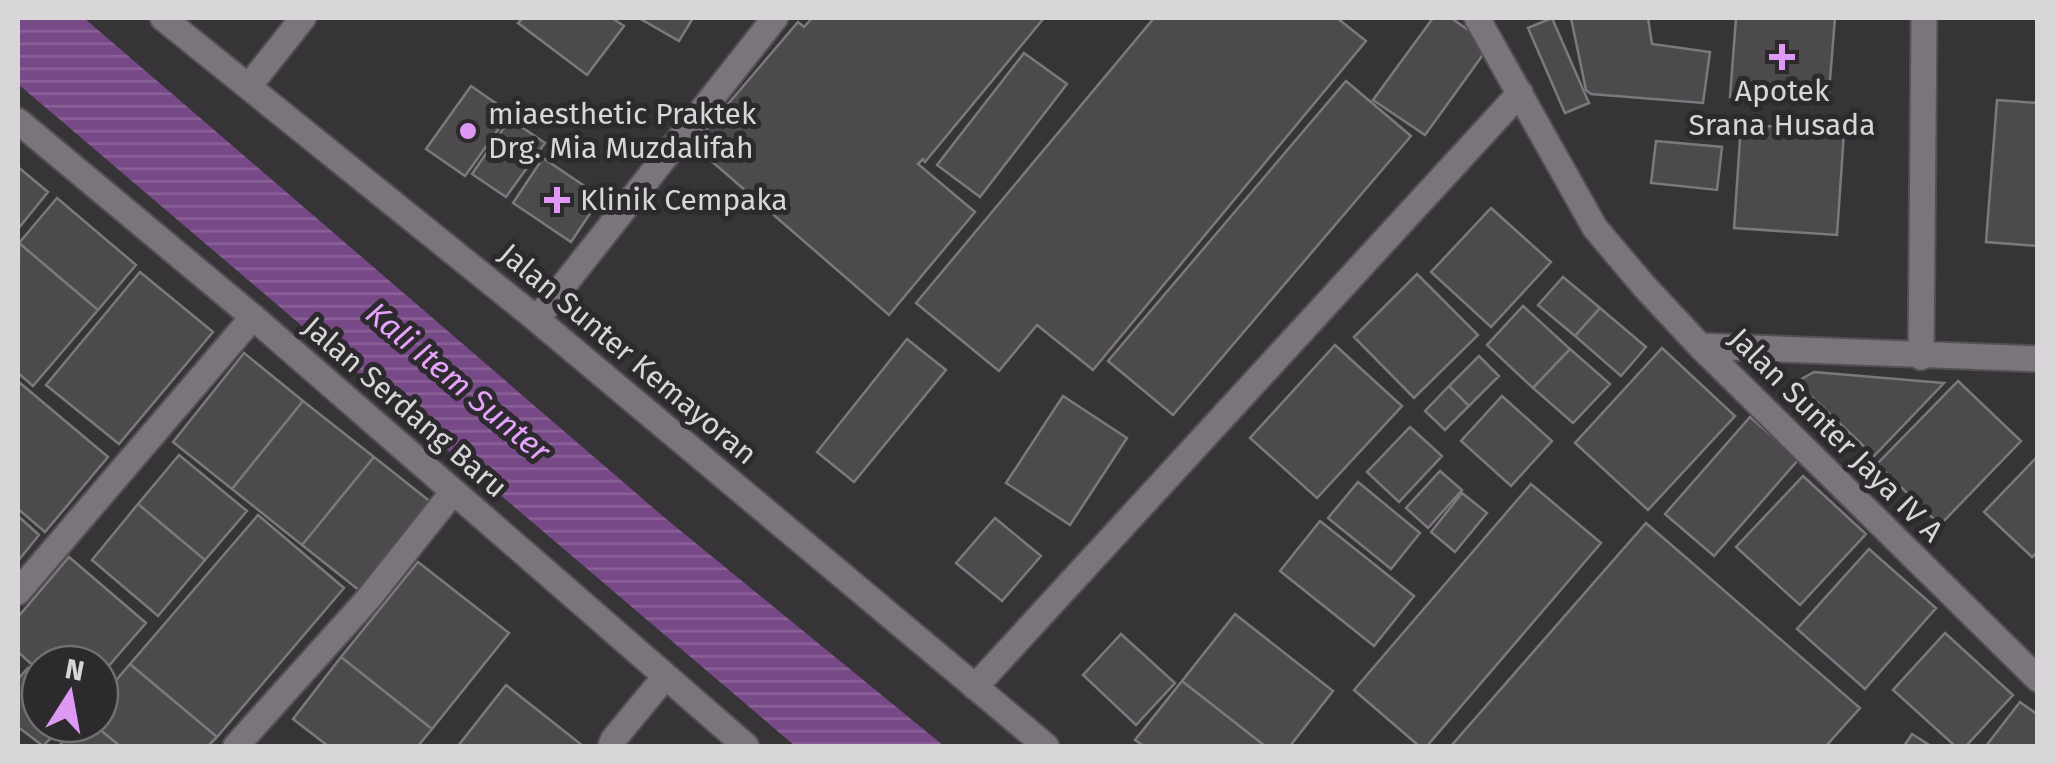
<svg xmlns="http://www.w3.org/2000/svg" width="2055" height="764" viewBox="0 0 2055 764" font-family="'Fira Sans',sans-serif">
<style>
.water{fill:url(#water-rules)}
.building{fill:#4d4a4e;stroke:#7c797d;stroke-width:2.5}
.lines{fill:none;stroke-linecap:round;stroke-linejoin:round}
.lane-casing{stroke:#535053;stroke-width:29}
.street-casing{stroke:#535053;stroke-width:29}
.secondary-casing{stroke:#535053;stroke-width:29}
.lane{stroke:#79757a;stroke-width:25}
.street{stroke:#79757a;stroke-width:25}
.secondary{stroke:#79757a;stroke-width:25}
.poi-dot{fill:#dd99f4;stroke:#2d2a2e;stroke-width:4}
.labels{text-anchor:middle;stroke-width:10;stroke-linejoin:round;paint-order:stroke}
.poi-label{font-size:30px;fill:#d8d6d8;stroke:#2d2a2e;text-anchor:start}
.street-label{font-size:30px;fill:#d8d6d8;stroke:#2d2a2e}
.water-label{font-size:32px;font-style:italic;fill:#e5a3fb;stroke:#2d2a2e}
</style>
<defs>
<pattern id="water-rules" width="6" height="5" patternUnits="userSpaceOnUse" patternTransform="scale(2.5)"><rect width="6" height="5" fill="#774987"/><path d="M0 2.5h6" fill="none" stroke="#8a6297"/></pattern>
</defs>
<rect width="100%" height="100%" fill="#373438"/>
<path class="water" d="M18,18H84L665,518L944,746H795L18,84Z"/>
<path class="building" d="M523,18H612L624,26L587,75L518,23Z
M639,18H693L679,41Z
M812,18H1044L925,162L923,159L918,164L975,212L889,315L693,145L798,22L804,27Z
M1154,18H1337L1366,41L1093,370L1037,325L999,371L916,303Z
M1433,18H1451L1490,45L1425,135L1373,100Z
M1552,18L1589,103L1565,113L1528,28Z
M1571,18H1648L1652,44L1710,52L1703,103L1591,94L1586,90Z
M1736,18H1835L1828,104L1730,97Z
M1024,53L1067,84L980,197L937,165Z
M1346,81L1411,136L1173,415L1108,361Z
M471,86L510,113L465,176L426,149Z
M1997,100L2038,103V246L1986,242Z
M510,119L545,143L506,197L472,174Z
M1741,124L1844,132L1837,235L1734,228Z
M1656,141L1722,147L1717,190L1651,183Z
M543,158L601,197L571,242L513,203Z
M18,167L48,192L18,229Z
M57,198L136,265L98,310L19,243Z
M1491,208L1551,262L1491,327L1431,272Z
M19,243L98,310L33,386L18,373Z
M140,272L213,332L119,444L46,385Z
M1417,274L1478,335L1414,398L1354,337Z
M1563,277L1600,308L1575,336L1538,305Z
M1523,306L1570,349L1533,388L1487,345Z
M1600,308L1646,347L1621,376L1575,336Z
M907,339L946,370L854,482L817,452Z
M1335,345L1402,406L1317,498L1250,438Z
M1662,348L1735,416L1648,510L1575,443Z
M1570,349L1610,384L1573,423L1533,388Z
M244,353L303,401L232,489L173,442Z
M1479,356L1499,376L1469,406L1449,386Z
M1814,372L1944,383L1874,456L1796,382Z
M1958,381L2021,441L1940,525L1877,464Z
M20,383L108,457L45,532L18,509V387Z
M1449,386L1469,406L1445,430L1425,411Z
M1063,396L1127,438L1070,525L1006,483Z
M1502,396L1552,441L1511,486L1461,441Z
M303,401L374,457L302,545L232,489Z
M1750,417L1799,459L1714,556L1665,514Z
M1410,427L1442,456L1399,502L1367,472Z
M179,455L247,511L205,560L138,504Z
M374,457L432,503L360,591L302,545Z
M2035,459L2038,461V552L2032,557L1984,512Z
M1440,471L1462,490L1428,528L1406,508Z
M1803,476L1866,534L1800,605L1736,547Z
M1358,482L1420,533L1391,569L1328,518Z
M1531,484L1601,543L1427,746H1419L1354,690Z
M1462,493L1487,513L1455,552L1431,532Z
M138,504L205,560L158,616L92,560Z
M258,515L344,588L217,737L130,664Z
M18,516L39,535L18,561Z
M995,518L1041,556L1002,601L956,563Z
M1320,521L1414,596L1374,646L1280,571Z
M1646,523L1860,708L1826,746H1451Z
M1869,549L1936,608L1865,689L1797,629Z
M69,557L146,623L100,676V664H40V672L18,652V617Z
M418,562L509,633L432,729L341,657Z
M1235,614L1333,691L1290,746H1265L1182,681Z
M1945,633L2013,695L1966,746H1955L1893,690Z
M1121,634L1175,683L1136,725L1083,675Z
M341,657L432,729L418,746H328L293,719Z
M130,664L217,737L208,746H120L93,724H100V699Z
M28,668L40,679V724H64L43,746L18,727V679Z
M1182,681L1265,746H1144L1135,740Z
M506,685L583,746H458Z
M2020,702L2038,715V746H1986Z
M78,724H93L120,746H59Z
M1912,734L1931,746H1904Z"/>
<g class="lines">
<g class="lane-casing">
<path id="lane" d="M537,319L775,18
M611,746L613,740L665,677"/>
</g>
<g class="street-casing">
<path id="street" d="M1477,18L1595,228L1644,286L1700,346L2038,679
M249,86L303,18
M1700,346L2038,359
M1921,357L1924,18
M18,592L253,317
M975,687L1520,93
M236,746L368,599L453,492"/>
</g>
<g class="secondary-casing">
<path id="secondary" d="M163,18L529,313L1046,746
M18,121L253,317L746,746"/>
</g>
<use href="#lane" class="lane"/>
<use href="#street" class="street"/>
<use href="#secondary" class="secondary"/>
</g>
<g class="poi-dot">
<path d="M1777 42h10v10h10v10h-10v10h-10v-10h-10v-10h10z"/>
<circle cx="468" cy="131" r="10"/>
<path d="M552 185h10v10h10v10h-10v10h-10v-10h-10v-10h10z"/>
</g>
<g class="labels">
<g class="poi-label">
<text x="1782" y="101" text-anchor="middle">Apotek<tspan x="1782" dy="34">Srana Husada</tspan></text>
<text x="488" y="124">miaesthetic Praktek<tspan x="488" dy="34">Drg. Mia Muzdalifah</tspan></text>
<text x="580" y="210">Klinik Cempaka</text>
</g>
<g class="street-label">
<text transform="translate(628 354) rotate(40)" y="10">Jalan Sunter Kemayoran</text>
<text transform="translate(405 407) rotate(41)" y="10">Jalan Serdang Baru</text>
<text transform="translate(1836 435) rotate(45)" y="10">Jalan Sunter Jaya IV A</text>
</g>
<g class="water-label">
<text transform="translate(458 382) rotate(40)" y="11">Kali Item Sunter</text>
</g>
</g>
<rect width="2055" height="764" fill="none" stroke="#d8d6d8" stroke-width="40"/>
<g transform="translate(70 694) rotate(11)"><circle r="48" fill="#2d2a2e" stroke="#716f72" stroke-width="2.5"/>
<path d="M0-8L18 38L0 25L-18 38Z" fill="#dd99f4"/>
<text y="-15" font-size="28" font-weight="bold" text-anchor="middle" fill="#d8d6d8">N</text>
</g>
</svg>
